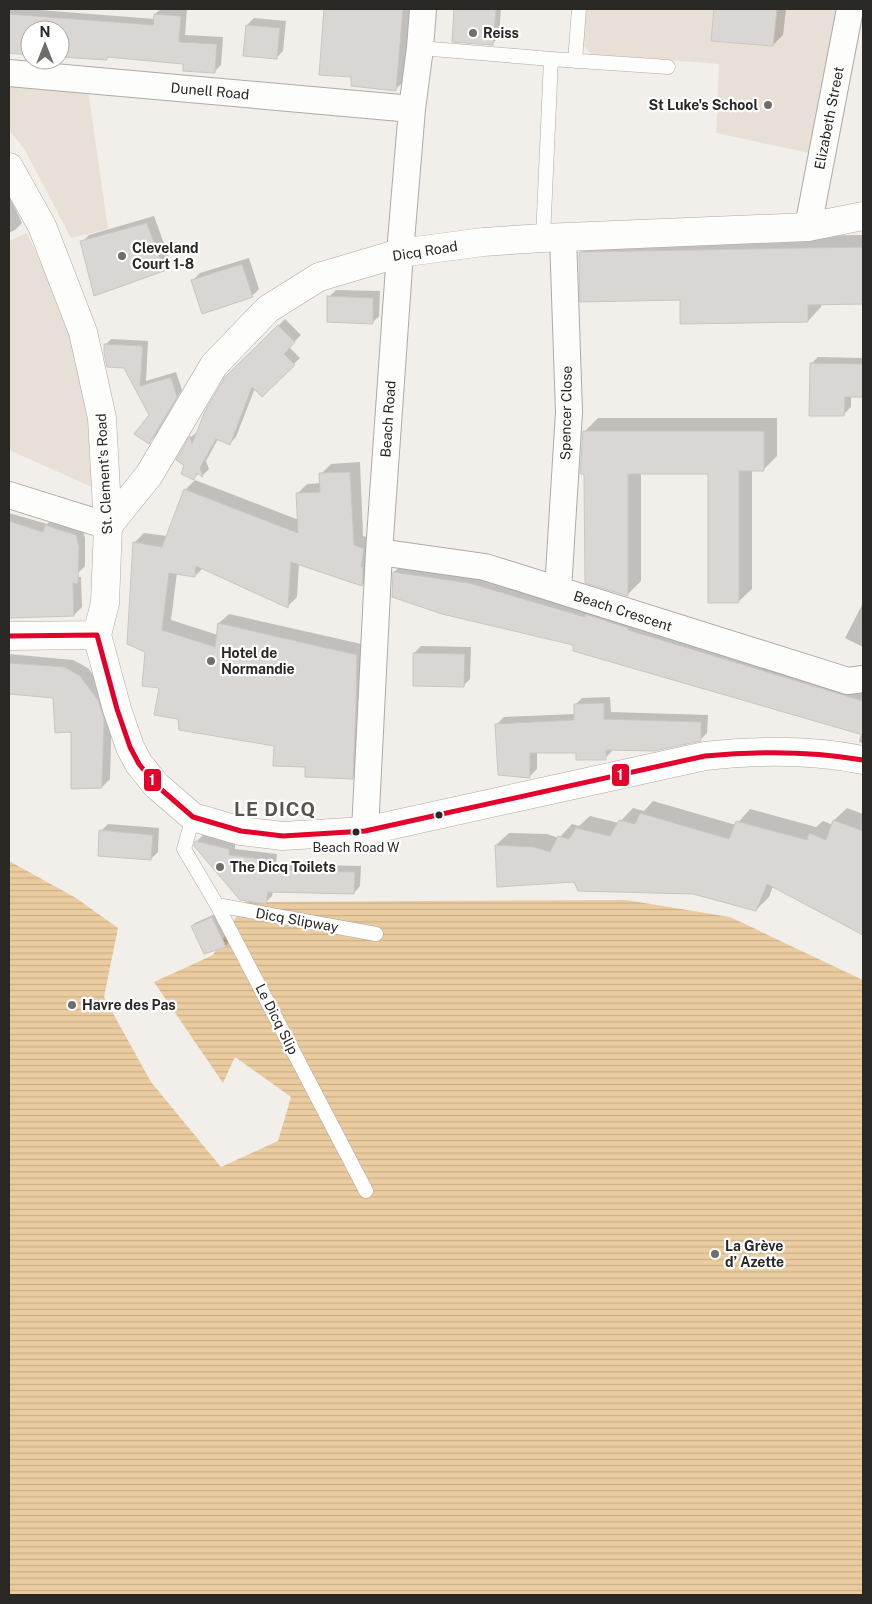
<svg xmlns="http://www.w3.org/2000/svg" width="872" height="1604" viewBox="0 0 872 1604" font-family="'Public Sans',sans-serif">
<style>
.built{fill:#e8e0d7}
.water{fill:url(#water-rules)}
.shadow{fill:#0003}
.building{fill:#d9d6d3;stroke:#c9c6c2}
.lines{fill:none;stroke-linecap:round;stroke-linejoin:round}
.service-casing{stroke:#acaaa6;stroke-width:15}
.minor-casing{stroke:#acaaa6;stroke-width:28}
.secondary-casing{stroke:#acaaa6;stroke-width:29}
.primary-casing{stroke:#acaaa6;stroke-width:29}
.service{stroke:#fdfdfc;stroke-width:14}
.minor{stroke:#fdfdfc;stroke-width:26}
.secondary{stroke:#fdfdfc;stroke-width:28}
.primary{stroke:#fdfdfc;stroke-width:28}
.bus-1-casing{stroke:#fff;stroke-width:9}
.bus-1{stroke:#e4002b;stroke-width:5}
.poi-dot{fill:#706e6a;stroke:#fff;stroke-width:2}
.bus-dot{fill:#2a2825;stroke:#fff;stroke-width:2}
.labels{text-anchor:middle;stroke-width:4.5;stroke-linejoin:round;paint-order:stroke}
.bus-label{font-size:13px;fill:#2a2825;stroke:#fff}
.poi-label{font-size:14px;font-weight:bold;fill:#2a2825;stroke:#fff;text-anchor:start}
.street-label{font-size:14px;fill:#2a2825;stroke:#fff}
.district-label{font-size:19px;font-weight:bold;letter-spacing:1px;fill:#58534c;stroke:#fff}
.line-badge{stroke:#fff;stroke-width:2}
.badge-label{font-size:14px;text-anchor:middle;font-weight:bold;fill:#fff}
</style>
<defs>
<pattern id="water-rules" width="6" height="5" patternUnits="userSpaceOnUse" patternTransform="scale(1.25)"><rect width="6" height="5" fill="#ebcca0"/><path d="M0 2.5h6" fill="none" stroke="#caaf8a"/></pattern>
</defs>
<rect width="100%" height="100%" fill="#f2efea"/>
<path class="built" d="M585,9H837L809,153L716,133L719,64L591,54L582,44Z
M9,83L88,90L108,229L71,238L25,150L9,130Z
M27,233L66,317L88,412L94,488L9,450V241Z"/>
<path class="water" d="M9,861L76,898L118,928L104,997L151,1082L221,1167L278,1141L291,1097L235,1057L223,1083L154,982L213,955L245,902L626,900L730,917L863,980V1595H9Z"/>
<path class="shadow" d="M9,9H27L155,19V14L161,9H187L185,35L223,37L221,65L214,72L185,63L109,56L106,59L60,56V30H30V53L9,52Z
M324,9H410L403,82L396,89L353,76L320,74Z
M456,9H501L499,37L492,44L453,41Z
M715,9H786L783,35L773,45L712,40Z
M254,18L286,21L283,51L276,58L247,25Z
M9,195L22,223L15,230L9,233Z
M154,216L171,263L164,270L82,242L89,235Z
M863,235V303L821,304V307L808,321L681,299L580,253L593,239Z
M249,258L259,289L252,296L193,280L200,273Z
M336,290L380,291L379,316L372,323L329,297Z
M285,319L301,335L289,347L300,358L262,395L255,388L236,437L230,443L218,439L206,461L209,469L203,475L199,473L194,478L186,465L178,460L191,437L197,432V434L226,378Z
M111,339L148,341L146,381L176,372L182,390L155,436L149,442L151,415L125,366L106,344Z
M818,357L863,358V396H851V407L844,414L811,364Z
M598,418H777V456L763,470H752V589L738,602L709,473H641V581L627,595L584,432Z
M360,462L363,536L373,539L372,575L362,585L299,563L297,597L287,607L203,568L195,576L177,573L171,620L218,635L219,623L229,614L366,645L362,768L352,778L306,766L275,745L161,687L146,651L134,543L144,533L167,536L185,490L195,480L299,520L297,494L307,484L321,483V474L331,464Z
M9,513L47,524L53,519L82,528L85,538V566L78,573L9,551Z
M406,561L481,572L863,686V743L859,742L861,733L575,644L394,572Z
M9,577H81L82,607L74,615L9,616Z
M863,603V647L845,638Z
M421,646L471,647L470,679L463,686L414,653Z
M9,654L73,660L88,668L106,692L112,710L110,779L102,787L54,697L9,693Z
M610,697L611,712L708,715L707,733L700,740L612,749V751L605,758L577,751H537V769L530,776L497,724L504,717L575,714V705L582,698Z
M653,801L736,825L750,809L816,827L823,821L833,825L834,820L847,808L863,814V933L773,886L769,897L756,910L693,893L575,881L496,845L509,833L547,834L559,838L572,824L579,826L590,816L619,823L633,808L644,811Z
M108,824L159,828L158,852L151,859L101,831Z
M203,835L235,843V849L277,854L276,864L361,866L360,886L354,893L273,891L272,896L266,902L196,842Z
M215,914L229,943L226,946L204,953L192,926L195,923Z"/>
<path class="building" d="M324,9H403L396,91L351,86V77L319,75Z
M454,9H496L493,45L452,42Z
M714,9H777L773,46L711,41Z
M9,14L153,25L154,14L181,16L179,42L217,44L215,73L183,71V64L107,57V60L60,57V30H30V55L9,53Z
M246,25L280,28L277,59L243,56Z
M147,223L164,271L94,296L80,241Z
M863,247V304L808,305V322L680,324V300L580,302L579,252Z
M242,264L253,297L202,314L191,280Z
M327,296L373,298V324L327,322Z
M278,325L295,342L284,354L295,365L262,397L252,387L230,445L216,439L200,468L203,477L197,473L194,480L181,474L184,465L176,460L190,436L192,444L205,411L225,377Z
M104,344L143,346L140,386L171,377L177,397L149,444L134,434L149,415L124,368L107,367L104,353Z
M810,363L863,364V397H845L844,416H809Z
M583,431H764V471H739V603H708V474H628V596L585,583L584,474H580Z
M350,472L354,545L364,549L361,567H363L362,586L291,562L288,608L196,566L195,577L169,573L162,630L215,647L218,623L357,655L356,704L353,779L305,777V767L273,766L274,746L179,730L178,719L154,715L159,688L142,686L145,652L127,644L133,542L162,547L184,489L298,533L296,493L320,492L319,473Z
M9,521L43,532L45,525L76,535L79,546L78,584L73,583L74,616L9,618Z
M393,572L469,583L585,617V614L628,628V630L863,701V735L573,651V645L442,614L392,597Z
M413,653L465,654L464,687L413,686Z
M9,663L65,667L80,676L98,700L104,719L102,788L71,789V732L55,733L53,698L9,694Z
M604,703V719L701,722V741L654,751L606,750V760H576V753H530V778L498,775L495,724L574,720V704Z
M640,813L729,839L736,821L807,840L809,833L826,840L833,820L863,831V935L767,884L756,911L693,894L578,891L574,882L497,887L495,845L534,847L550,852L558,836L569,839L576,828L610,836L619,820L635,824Z
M99,830L153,835L151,860L98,856Z
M195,841L229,849V855L272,860L270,870L355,872L354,894L268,892L266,904L240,900L194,846Z
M212,917L226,947L204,954L191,926Z"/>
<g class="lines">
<g class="service-casing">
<path id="service" d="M420,48L551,59L668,67
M575,61L579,9
M543,238L551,59
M193,817L184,849L217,905L366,1191
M217,905L376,934"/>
</g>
<g class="minor-casing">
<path id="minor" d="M9,73L412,109
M808,227L850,9
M9,495L108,526
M379,552L485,567L848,681L863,679
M558,590L569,412L563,237
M365,831L379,552L400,253L412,109L420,48L423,9"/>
</g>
<g class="secondary-casing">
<path id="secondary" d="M108,526L149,475L214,365L268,309L319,277L400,253L483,242L543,238L808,227L863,216"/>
</g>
<g class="primary-casing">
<path id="primary" d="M9,167L42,226L83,332L102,418L108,526L105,603L97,635L117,709L130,747L139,764L156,785L193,817L241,831L283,836L365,831L705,756C757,750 812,750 863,760
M9,636L97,635"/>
</g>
<use href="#service" class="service"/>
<use href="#minor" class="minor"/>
<use href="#secondary" class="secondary"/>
<use href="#primary" class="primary"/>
<g class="bus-1-casing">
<path id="bus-1" d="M9,636L97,635L117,709L130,747L139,764L156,785L193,817L241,831L283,836L365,831L705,756C757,751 811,751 863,760"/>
</g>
<use href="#bus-1" class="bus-1"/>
</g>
<g class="poi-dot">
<circle cx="473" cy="33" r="5"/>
<circle cx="768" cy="105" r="5"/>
<circle cx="122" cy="256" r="5"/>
<circle cx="211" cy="661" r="5"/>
<circle cx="220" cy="867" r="5"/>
<circle cx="72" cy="1005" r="5"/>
<circle cx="715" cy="1254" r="5"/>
</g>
<g class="bus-dot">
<circle cx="439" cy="815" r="4.5"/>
<circle cx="356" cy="832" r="4.5"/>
</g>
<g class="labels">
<g class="bus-label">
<text x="356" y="852">Beach Road W</text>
</g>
<g class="poi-label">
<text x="483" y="38">Reiss</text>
<text x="758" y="110" text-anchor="end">St Luke's School</text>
<text x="132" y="253">Cleveland<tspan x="132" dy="16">Court 1-8</tspan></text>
<text x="221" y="658">Hotel de<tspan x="221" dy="16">Normandie</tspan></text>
<text x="230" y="872">The Dicq Toilets</text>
<text x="82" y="1010">Havre des Pas</text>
<text x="725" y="1251">La Grève<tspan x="725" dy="16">d’ Azette</tspan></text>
</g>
<g class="street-label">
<text transform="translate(210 91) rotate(5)" y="5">Dunell Road</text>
<text transform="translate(829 118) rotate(-79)" y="5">Elizabeth Street</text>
<text transform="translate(425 251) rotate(-9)" y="5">Dicq Road</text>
<text transform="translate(566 413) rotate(-89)" y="5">Spencer Close</text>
<text transform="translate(388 419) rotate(-86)" y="5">Beach Road</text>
<text transform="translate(104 474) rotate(-93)" y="5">St. Clement's Road</text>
<text transform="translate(623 611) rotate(18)" y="5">Beach Crescent</text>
<text transform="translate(297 920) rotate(10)" y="5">Dicq Slipway</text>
<text transform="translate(277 1019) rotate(63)" y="5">Le Dicq Slip</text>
</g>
<g class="district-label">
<text x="275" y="816">LE DICQ</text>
</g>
</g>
<g class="line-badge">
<rect x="611" y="763" width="19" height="24" rx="5" fill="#e4002b"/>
<rect x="143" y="768" width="19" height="24" rx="5" fill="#e4002b"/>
</g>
<g class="badge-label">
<text x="620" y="780">1</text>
<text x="152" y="785">1</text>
</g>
<rect width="872" height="1604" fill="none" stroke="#2a2825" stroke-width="20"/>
<g transform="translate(45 45)"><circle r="24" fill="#ffffff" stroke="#aaa9a8"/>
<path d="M0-4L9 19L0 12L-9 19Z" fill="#706e6a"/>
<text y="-8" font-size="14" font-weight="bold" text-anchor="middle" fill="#2a2825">N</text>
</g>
</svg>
